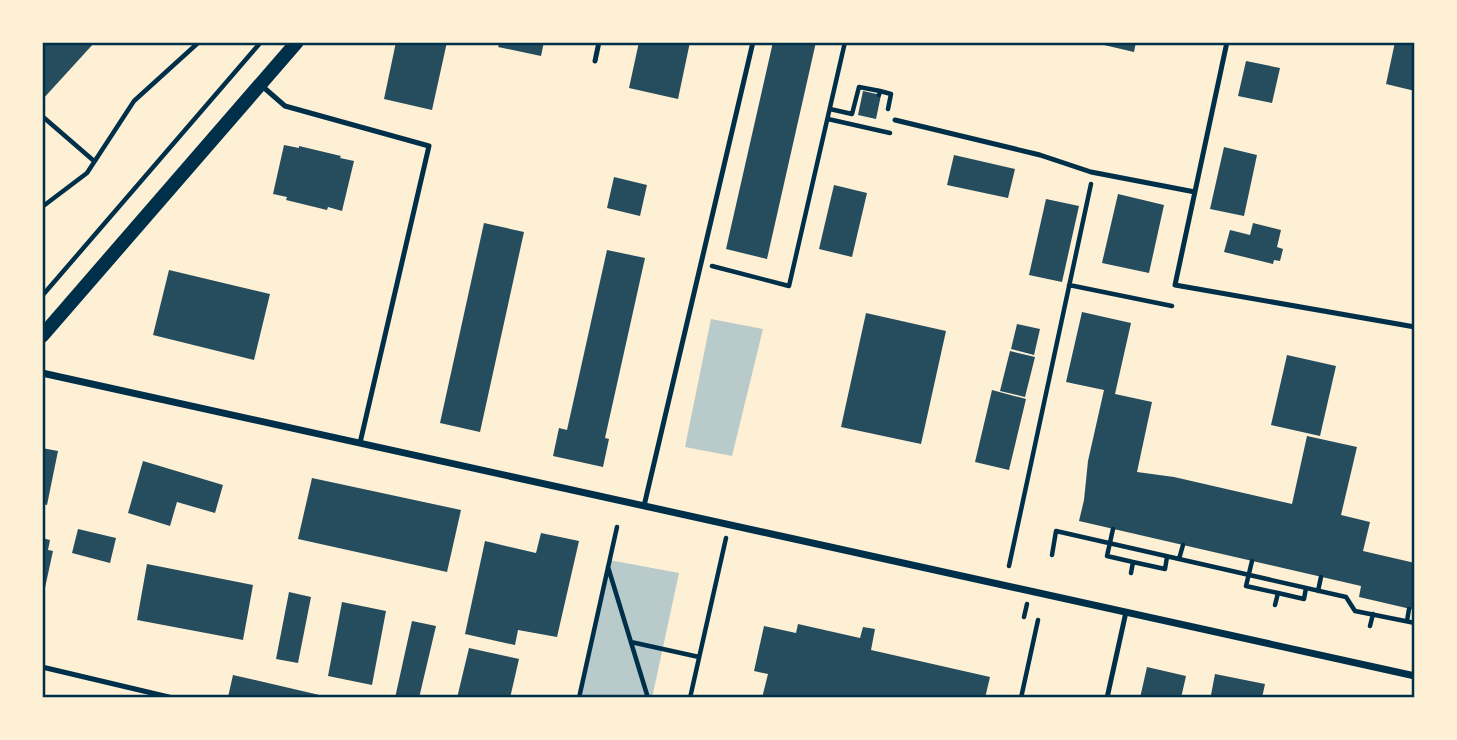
<svg xmlns="http://www.w3.org/2000/svg" width="1457" height="740" viewBox="0 0 1457 740" font-family="Manrope,sans-serif">
<style>
.green{fill:#b9caca}
.building{fill:#264d5e}
.lines{fill:none;stroke-linecap:round;stroke-linejoin:round}
.path{stroke:#003049;stroke-width:4.5}
.service{stroke:#003049;stroke-width:5}
.minor{stroke:#003049;stroke-width:7}
.secondary{stroke:#003049;stroke-width:14}
.neatline{fill:none;stroke:#003049;stroke-width:2.5}
</style>
<rect width="100%" height="100%" fill="#fdf0d5"/>
<path class="green" d="M711,319L763,329L732,456L685,447Z
M609,560L679,573L652,698H579Z"/>
<path class="building" d="M42,42H95L42,100Z
M396,42H447L432,110L384,99Z
M500,42H544L541,56L498,47Z
M639,42H690L678,99L629,88Z
M773,42H816L767,259L726,249Z
M1091,42H1136L1134,52Z
M1395,42H1415V91L1386,84Z
M1246,61L1280,68L1272,103L1238,96Z
M863,91L881,95L876,119L858,115Z
M284,145L299,148V146L341,156L340,158L354,161L342,211L328,207L327,210L286,200L287,197L273,194Z
M1224,147L1257,155L1244,216L1210,209Z
M954,155L1015,169L1008,198L947,185Z
M614,177L647,185L640,216L607,208Z
M834,185L867,193L852,257L819,249Z
M1118,194L1164,205L1149,273L1102,263Z
M1046,199L1079,206L1062,282L1029,275Z
M484,223L524,232L480,432L440,423Z
M1253,223L1281,230L1277,247L1283,249L1280,261L1274,260L1273,264L1224,252L1230,230L1250,235Z
M607,250L645,258L605,438L609,439L603,467L553,456L559,428L567,430Z
M169,270L270,294L254,360L153,335Z
M1082,312L1131,323L1115,394L1152,402L1137,472L1174,477L1292,504L1307,436L1357,447L1341,515L1370,522L1363,551L1415,563V610L1359,597L1361,586L1079,521L1084,500L1088,461L1104,390L1066,382Z
M866,313L946,331L921,444L841,427Z
M1017,324L1040,329L1034,355L1011,349Z
M1010,351L1035,357L1025,397L1000,391Z
M1287,355L1336,366L1320,436L1271,425Z
M992,390L1026,399L1009,470L975,462Z
M42,448L58,451L47,505L42,504Z
M143,461L223,485L215,513L177,502L170,526L128,513Z
M312,478L461,510L447,572L298,539Z
M78,529L116,538L110,563L72,553Z
M541,533L579,541L557,637L518,630L515,645L465,634L485,541L536,553Z
M42,538L50,540L48,550L53,551L43,597Z
M147,564L253,585L243,640L137,620Z
M289,592L311,597L298,663L276,659Z
M342,602L386,611L372,685L328,676Z
M412,621L436,626L419,698H395Z
M798,624L860,638L863,627L875,629L871,650L990,677L985,698H762L768,674L754,671L764,626L796,633Z
M469,648L519,659L510,698H457Z
M1147,667L1186,676L1181,698H1140Z
M1215,674L1265,684L1262,698H1225L1211,695Z
M233,675L328,697V698L228,697Z"/>
<g class="lines">
<path class="path" d="M880,91L891,94L888,109
M830,109L852,114L859,87L880,91L879,95
M42,116L94,161
M828,119L890,133
M42,207L87,173L134,101L199,42
M712,266L789,286L845,42
M1069,285L1172,306
M42,296L261,42
M1113,529L1107,556L1133,562
M1052,555L1056,531L1346,597L1355,611L1415,623
M1179,559L1183,545
M1252,561L1246,586L1278,593
M1009,566L1091,184
M608,567L648,698
M1131,573L1133,562L1165,569L1167,557
M1318,591L1321,577
M1275,605L1278,593L1304,599L1306,588
M1024,617L1027,604
M1407,621L1409,609
M1370,626L1373,614
M631,642L699,657
M579,698L617,527
M690,698L726,538
M1021,698L1038,620"/>
<path class="service" d="M1227,42L1175,285L1415,327
M595,61L599,42
M262,86L285,106L429,146L360,443
M895,120L1040,155L1091,172L1195,192
M644,506L753,42
M42,667L173,698
M1107,698L1126,612"/>
<path class="minor" d="M42,373L1415,676"/>
<path class="secondary" d="M42,336L297,42"/>
</g>
<rect width="1457" height="740" fill="none" stroke="#fdf0d5" stroke-width="88"/>
<rect x="44" y="44" width="1369" height="652" class="neatline"/>
</svg>
